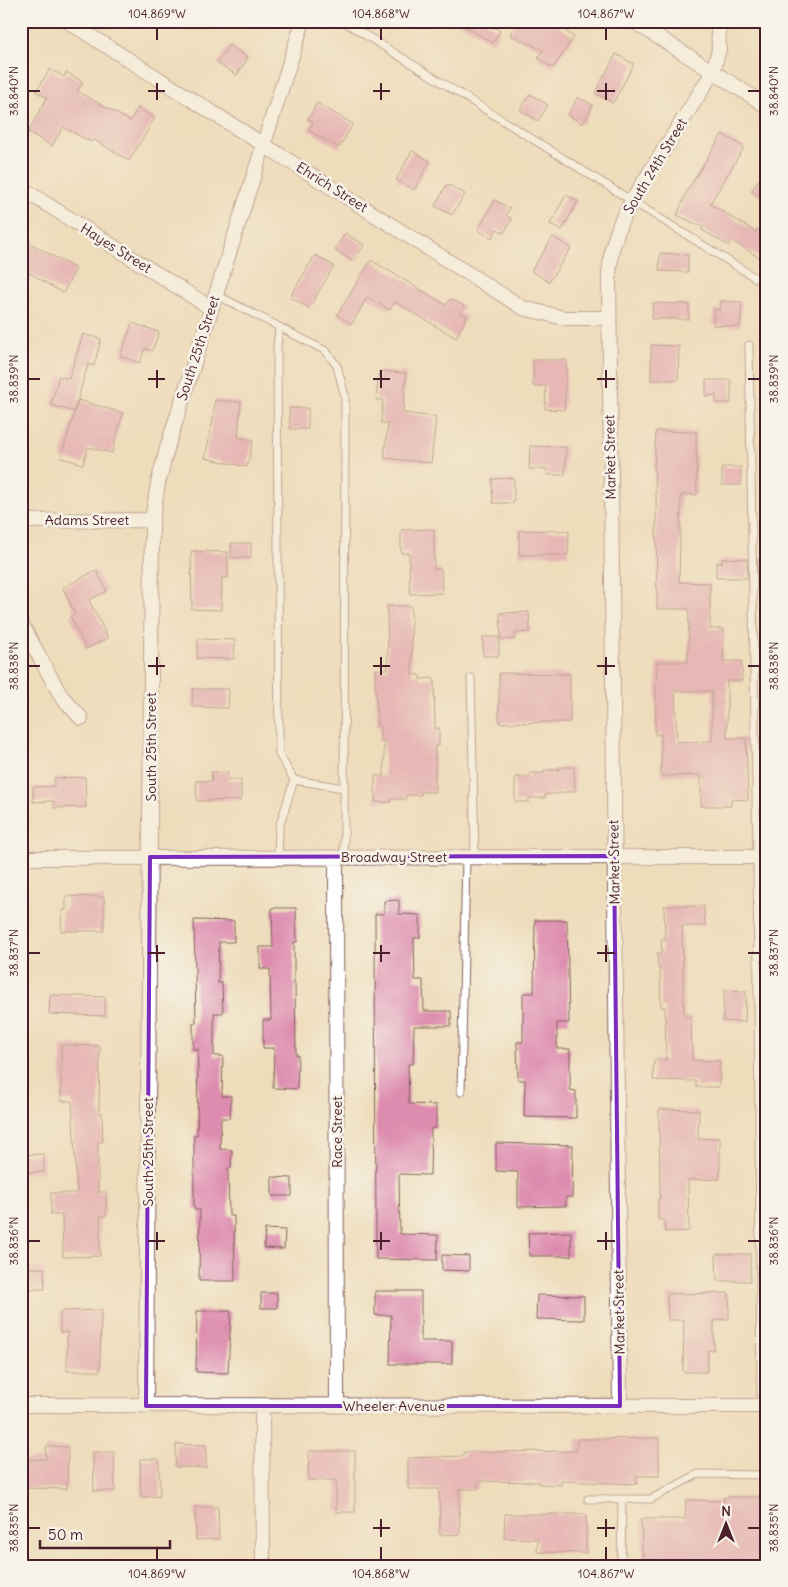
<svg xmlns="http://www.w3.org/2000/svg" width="788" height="1587" viewBox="0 0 788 1587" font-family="Delius,sans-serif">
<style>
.building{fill:#dd8bae;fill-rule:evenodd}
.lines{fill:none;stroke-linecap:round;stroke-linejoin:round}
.lane-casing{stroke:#83625d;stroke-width:9}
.street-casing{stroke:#83625d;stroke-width:16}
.lane{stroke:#fff;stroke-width:7}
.street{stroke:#fff;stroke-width:14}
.marked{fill:none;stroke:#7b2cbf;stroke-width:4;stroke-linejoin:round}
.ticks{fill:none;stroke:#4a1f2b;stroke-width:2}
.labels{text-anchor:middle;stroke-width:5;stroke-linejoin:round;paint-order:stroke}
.street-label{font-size:14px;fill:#4a1f2b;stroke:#f7f3e8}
.neatline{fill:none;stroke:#4a1f2b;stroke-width:2}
.ticks-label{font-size:12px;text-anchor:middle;fill:#4a1f2b}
</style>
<rect width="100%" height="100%" fill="#f7f3e8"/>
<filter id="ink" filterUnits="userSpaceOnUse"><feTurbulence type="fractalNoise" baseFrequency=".02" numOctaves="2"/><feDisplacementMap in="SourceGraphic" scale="10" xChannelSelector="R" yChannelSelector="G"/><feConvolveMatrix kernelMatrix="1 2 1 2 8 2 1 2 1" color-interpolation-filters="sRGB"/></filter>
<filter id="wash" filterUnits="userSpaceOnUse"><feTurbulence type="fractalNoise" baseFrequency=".0096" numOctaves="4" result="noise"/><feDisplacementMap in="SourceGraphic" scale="20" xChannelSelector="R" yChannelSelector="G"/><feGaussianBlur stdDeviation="1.12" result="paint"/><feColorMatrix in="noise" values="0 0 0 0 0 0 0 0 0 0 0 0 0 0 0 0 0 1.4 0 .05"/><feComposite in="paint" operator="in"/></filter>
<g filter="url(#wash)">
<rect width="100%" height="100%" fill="#edb"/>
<g id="blocks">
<path class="building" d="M456,21H484L500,31L493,43Z
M516,21H551L574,37L553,68L538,58L543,50L510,35Z
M229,45L248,58L237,75L217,63Z
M616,54L634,64L613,103L595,93Z
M50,69L64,77L66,72L83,82L77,91L130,121L138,108L155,118L129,161L93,139L91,142L63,127L52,146L28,132L47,98L36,91Z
M530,94L548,105L538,121L520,110Z
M578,97L593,105L583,124L568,115Z
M317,103L353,124L339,148L308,130L313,122L308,119Z
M722,134L744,147L710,204L756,232L757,229L767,234V262L732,241L729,246L702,230L703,227L677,215L687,191Z
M412,151L430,161L414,190L396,180Z
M767,168V201L751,191Z
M447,184L465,194L452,215L435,206Z
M566,195L578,201L562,230L550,224Z
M495,200L510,208L506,215L512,219L504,233L497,229L492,238L478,230Z
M345,233L364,245L354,262L335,250Z
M553,237L571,248L549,282L531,271Z
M21,238L76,269L63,293L21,268Z
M660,253L688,255V272L659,271Z
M315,255L334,266L309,308L290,297Z
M371,260L446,305L450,299L464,306L460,313L467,316L456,338L395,302L390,310L367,297L352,324L337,315Z
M721,301L742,302L740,327L713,325L714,309L720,310Z
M653,303L689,304V319H652Z
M132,323L159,332L152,351L145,348L140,363L120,356Z
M83,334L101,339L94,366L88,364L74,412L51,405L59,376L69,379Z
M651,345L679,346L678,380H651Z
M533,360H567L564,410L545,409L546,386H533Z
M379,371L406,373L403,413L436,417L431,463L384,458L388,424L381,423L383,400H376Z
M706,380H731V403H716V395L706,396Z
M78,400L123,413L112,453L88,447L83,464L61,458Z
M215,400L241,402L238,437L253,440L247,467L205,458L213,419Z
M289,408H308V429H290Z
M656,431L696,432L697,495H681L679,582L710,583V629H724L723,661H742V681H727V738H746L748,800L731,799V806H701V775L661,776V734L655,735L657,662H688L689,609H657L656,496L654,468ZM675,691H712V741L677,742Z
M530,446L566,447L565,475H547V469H529Z
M722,467H741V485H722Z
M514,478V503H493L492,479Z
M434,529V569H441L442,593L410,594L409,553H401V530Z
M519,530L569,531L568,555H519Z
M231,543H251V558H231Z
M191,551L228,552V578L222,577L221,610L192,609Z
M722,558L747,559V578H716V563H722Z
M758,559H767V578H758Z
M96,570L107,591L89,600L108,638L86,649L70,616L75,614L63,588Z
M387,606H411L412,675H420V679L434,678L435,728H439V746H435V792H421V795H406V799H391V802H375V776H384V741H380V726H377L375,669H388Z
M529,612L530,632L515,633V639L501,640L500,613Z
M483,637H499V656H483Z
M198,639L235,640L234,659L197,658Z
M499,673L570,674V722L499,723Z
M193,689H229L228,708L192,707Z
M559,767H574L575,791L545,795V798H529V802H515V777H530V773H544V770H559Z
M211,772H228V780H241V800L197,801L196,781H212Z
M85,777L86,807L54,808V801L33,802V787L54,786V778Z
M66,896L104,897V931H61L62,910H66Z
M399,900V914L420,915V938H414L415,980H423L424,1011H451V1026H414L413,1064H408L409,1104L436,1105V1128H431L430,1175L399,1174L400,1234L438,1235L437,1260L376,1259L375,914H384V901Z
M664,906H704L705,926H682L684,1017H691L692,1060L720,1061L719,1087H696V1081L653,1080L654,1060H666L665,1007H661L660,969H658L657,953H662L661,939H665Z
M272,908H296L297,942H294V984H295L296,1055H298L297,1089L273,1088L274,1048H263V1020H271L270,969H260V947H273Z
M194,920L234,921V942H219L218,983H222L223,1013H214V1056H223L222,1096H231L230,1118H221L220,1149L232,1150L231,1168H228L229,1216H234L235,1281H199L200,1210H194V1135H197L198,1049H193V1023H196Z
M535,920H567L569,1023H557V1049H570V1090L576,1091V1118L524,1117L525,1080H518L517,1042H523V993H534Z
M724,990L746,991L745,1022L723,1021Z
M50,995L105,997V1016L49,1014Z
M61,1045L100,1046L99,1113H102L103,1142H98V1192H106V1216H100V1256L63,1257L62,1215H51V1193H77L72,1101H61Z
M659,1109L699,1110L698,1139L720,1138V1179L688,1180L689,1231L665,1232L664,1220H658V1199H660Z
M496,1143L573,1145L572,1197H566V1206L518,1207V1172L496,1171Z
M44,1154V1172L23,1173L22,1155Z
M272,1177L292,1178V1196H272Z
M265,1229L285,1230L284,1249L264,1248Z
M571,1232V1256H529L528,1233Z
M716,1254H750V1281H717Z
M442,1255L469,1256V1271L442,1270Z
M21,1268H44L45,1289H21Z
M375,1291H421V1341H452V1364H390L391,1315H375Z
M261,1293H277V1308H261Z
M729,1293V1319L714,1320V1350H708L707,1372H683L684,1320H668L667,1294Z
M537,1295L584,1296V1320L536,1319Z
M101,1310L100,1371H67V1332L60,1333V1311Z
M197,1311H231L228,1373L196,1372Z
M659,1438V1476H636L637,1484L561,1481V1485L539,1484V1482L478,1481V1489H459L460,1534L440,1535L439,1489H408V1458L464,1456V1452L577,1451V1439Z
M176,1444L206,1445V1468L175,1467Z
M46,1446L68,1447L67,1489L21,1488V1460L46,1459Z
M309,1451H355V1512H336V1480H308Z
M93,1452H114L115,1491H94Z
M140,1459H159L160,1496L141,1497Z
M724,1497H767L764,1566L643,1565L641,1519H685L686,1500L724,1501Z
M195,1507H218L219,1539L196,1540Z
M505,1514H586V1553L537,1552L538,1539L504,1538Z"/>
</g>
</g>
<g filter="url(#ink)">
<use href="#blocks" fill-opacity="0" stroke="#83625d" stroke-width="1"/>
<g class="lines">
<g class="lane-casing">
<path id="lane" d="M343,21L767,285
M215,294L326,351L337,366L345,396L344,858
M279,327L277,347L279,754L294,780L344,788
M749,345L757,857L761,1406
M471,678L475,857
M278,858L279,828L294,780
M461,1092L466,857
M588,1499H651L698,1474L767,1475
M621,1566L622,1499"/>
</g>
<g class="street-casing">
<path id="street" d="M67,21L523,308L564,318H609
M633,21L767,106
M21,188L211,308
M21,521L152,520
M21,623L61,696L81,718
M21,858L767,857
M336,858L337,1406
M21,1405L767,1406
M146,1406L152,520L158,483L168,445L303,21
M262,1406L263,1566
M620,1406L609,274L612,249L620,224L633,199L713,72L719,49L718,21"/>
</g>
<use href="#lane" class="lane"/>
<use href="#street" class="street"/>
</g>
</g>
<path d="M0 0H788V1587H0ZM614,856L620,1406H146L150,857Z" fill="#edb" fill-opacity=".55" fill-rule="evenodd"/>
<path class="marked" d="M614,856L620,1406H146L150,857Z"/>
<path class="ticks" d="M157,28V40M381,28V40M606,28V40M157,83V100M381,83V100M606,83V100M28,91H40M148,91H165M373,91H390M597,91H615M748,91H760M157,370V388M381,370V388M606,370V388M28,379H40M148,379H165M373,379H390M597,379H615M748,379H760M157,657V675M381,657V675M606,657V675M28,666H40M148,666H165M373,666H390M597,666H615M748,666H760M157,945V962M381,945V962M606,945V962M28,953H40M148,953H165M373,953H390M597,953H615M748,953H760M157,1232V1250M381,1232V1250M606,1232V1250M28,1241H40M148,1241H165M373,1241H390M597,1241H615M748,1241H760M381,1519V1537M606,1519V1537M28,1528H40M373,1528H390M597,1528H615M748,1528H760M157,1547V1560M381,1547V1560M606,1547V1560"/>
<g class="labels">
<g class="street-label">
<text transform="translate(655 166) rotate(-59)" y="5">South 24th Street</text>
<text transform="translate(332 187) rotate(32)" y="5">Ehrich Street</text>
<text transform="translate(116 248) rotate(32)" y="5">Hayes Street</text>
<text transform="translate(198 348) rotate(-72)" y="5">South 25th Street</text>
<text transform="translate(610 457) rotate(-91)" y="5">Market Street</text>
<text x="87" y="525">Adams Street</text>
<text transform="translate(151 747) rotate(-90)" y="5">South 25th Street</text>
<text x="394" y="862">Broadway Street</text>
<text transform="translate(614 862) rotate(-91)" y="5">Market Street</text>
<text transform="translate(337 1132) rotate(-90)" y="5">Race Street</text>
<text transform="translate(148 1152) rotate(-90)" y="5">South 25th Street</text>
<text transform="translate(619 1312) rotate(-91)" y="5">Market Street</text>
<text x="394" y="1411">Wheeler Avenue</text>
</g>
</g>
<rect width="788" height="1587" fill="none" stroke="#f7f3e8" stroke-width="55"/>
<g transform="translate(726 1524)" stroke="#f7f3e8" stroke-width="4" paint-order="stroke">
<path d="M0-4L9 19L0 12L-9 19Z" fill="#4a1f2b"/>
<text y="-8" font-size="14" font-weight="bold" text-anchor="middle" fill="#4a1f2b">N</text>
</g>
<path d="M40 1540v8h130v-8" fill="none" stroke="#4a1f2b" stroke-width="2.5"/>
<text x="48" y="1540" font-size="15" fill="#4a1f2b" stroke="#f7f3e8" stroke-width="4" paint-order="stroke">50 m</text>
<rect x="28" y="28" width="732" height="1532" class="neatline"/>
<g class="ticks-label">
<text x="157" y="18">104.869°W</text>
<text x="381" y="18">104.868°W</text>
<text x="606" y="18">104.867°W</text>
<text transform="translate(14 91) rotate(-90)" y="4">38.840°N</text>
<text transform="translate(774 91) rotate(-90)" y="4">38.840°N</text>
<text transform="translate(14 379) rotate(-90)" y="4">38.839°N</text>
<text transform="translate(774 379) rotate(-90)" y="4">38.839°N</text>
<text transform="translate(14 666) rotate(-90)" y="4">38.838°N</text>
<text transform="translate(774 666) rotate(-90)" y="4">38.838°N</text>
<text transform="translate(14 953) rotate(-90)" y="4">38.837°N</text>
<text transform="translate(774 953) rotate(-90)" y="4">38.837°N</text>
<text transform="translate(14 1241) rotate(-90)" y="4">38.836°N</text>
<text transform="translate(774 1241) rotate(-90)" y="4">38.836°N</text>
<text transform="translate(14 1528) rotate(-90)" y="4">38.835°N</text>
<text transform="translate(774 1528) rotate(-90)" y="4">38.835°N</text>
<text x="157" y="1578">104.869°W</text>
<text x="381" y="1578">104.868°W</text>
<text x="606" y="1578">104.867°W</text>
</g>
</svg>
